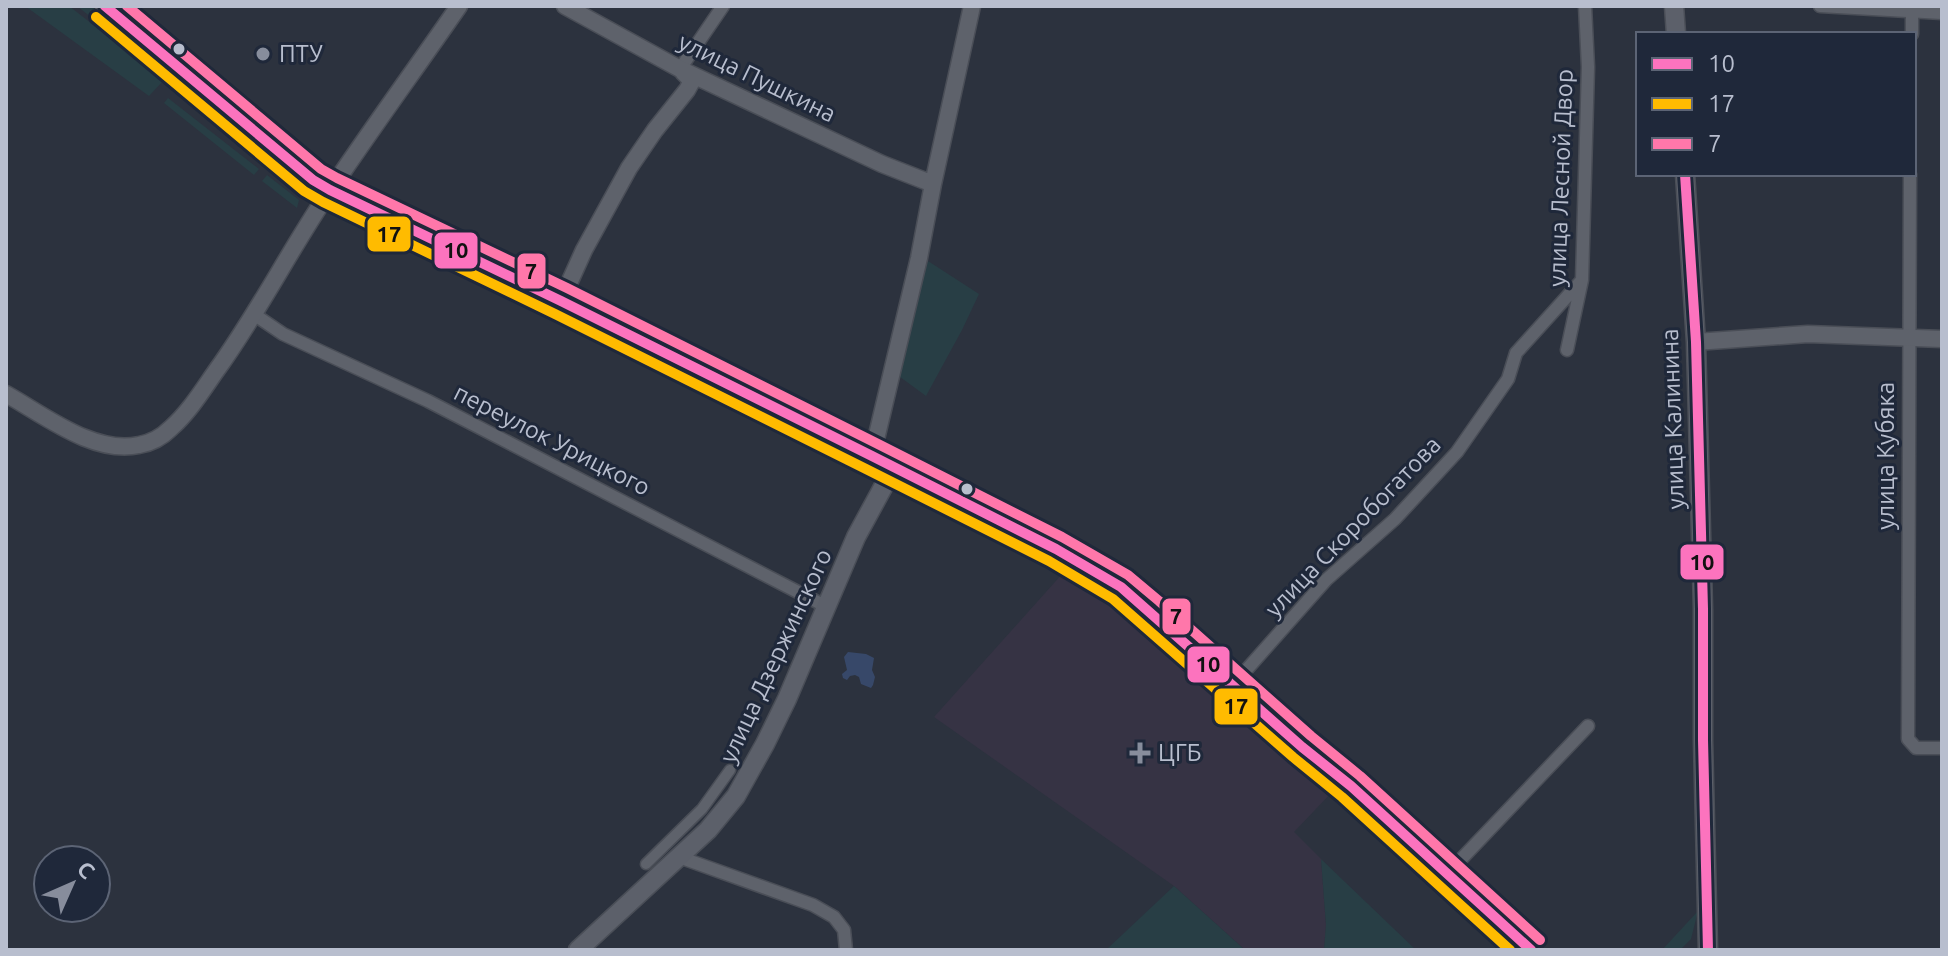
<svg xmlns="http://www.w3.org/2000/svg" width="1948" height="956" viewBox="0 0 1948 956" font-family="Ubuntu,sans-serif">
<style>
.medical{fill:#363344}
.green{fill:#283e45}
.water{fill:#374869}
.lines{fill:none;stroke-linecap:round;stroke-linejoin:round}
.pedestrian-casing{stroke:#4a4e57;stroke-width:13}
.minor-casing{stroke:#4a4e57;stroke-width:15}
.tertiary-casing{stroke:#4a4e57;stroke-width:19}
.secondary-casing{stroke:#4a4e57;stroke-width:21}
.pedestrian{stroke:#5e626b;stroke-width:10}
.minor{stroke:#5e626b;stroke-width:12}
.tertiary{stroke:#5e626b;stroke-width:16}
.secondary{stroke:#5c606a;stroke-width:18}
.bus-1-casing{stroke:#1f283a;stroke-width:16}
.bus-2-casing{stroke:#1f283a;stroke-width:16}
.bus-3-casing{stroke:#1f283a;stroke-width:16}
.bus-1{stroke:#fc73be;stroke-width:10}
.bus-2{stroke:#fb0;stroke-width:10}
.bus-3{stroke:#f7a;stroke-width:10}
.bus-dot{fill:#b8bece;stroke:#1f283a;stroke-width:3}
.poi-dot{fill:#878d9c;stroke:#1f283a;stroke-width:3}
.labels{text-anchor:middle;stroke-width:6;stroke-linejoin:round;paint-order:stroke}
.poi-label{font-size:24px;fill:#b8bece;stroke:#1f283a;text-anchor:start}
.street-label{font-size:24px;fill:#b8bece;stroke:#1f283a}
.line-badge{stroke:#1f283a;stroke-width:3}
.pale-badge-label{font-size:22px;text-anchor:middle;font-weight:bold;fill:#111}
</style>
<rect width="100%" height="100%" fill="#2c323e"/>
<path class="medical" d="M1063,573L1140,615L1334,790L1294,832L1321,859L1326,925L1324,950H1245L1174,886L934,717Z"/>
<path class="green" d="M25,6H69L164,80L149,96Z
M77,6H91L175,70L168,79Z
M168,98L259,169L254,175L164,103Z
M224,122L269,157L266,161L220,124Z
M267,175L299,200L297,208L262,181Z
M928,261L979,294L962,330L926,396L896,374Z
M1321,859L1416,950H1417H1324L1326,925Z
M1174,886L1245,950H1106Z
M1698,911L1691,939L1680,950H1662Z"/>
<path class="water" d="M848,652L866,654L874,658L872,670L875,677L873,685L871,688L861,684L859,677L855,675L850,676L847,680L843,678L842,674L847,670L844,657Z"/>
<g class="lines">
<g class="pedestrian-casing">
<path id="pedestrian" d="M646,864L702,809L730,770"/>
</g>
<g class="minor-casing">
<path id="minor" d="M1820,6L1942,13
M1912,34V6
M680,69L723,6
M1910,174L1908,739L1916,748H1942
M255,315L283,334L428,401L827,607
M1567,350L1582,280L1588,67L1585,6
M1233,685L1326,580L1395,519L1457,452L1508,379L1516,353L1582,280
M679,857L813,905L834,917L844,930L846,950
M1448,873L1588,726"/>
</g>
<g class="tertiary-casing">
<path id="tertiary" d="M565,6L680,69L882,164L933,184
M561,301L584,250L629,168L655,130L687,90L692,81L683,72
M1696,342L1808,334L1942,339
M6,394C44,415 94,455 139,445C151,443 162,437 171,428C189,412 202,391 216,371C256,316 286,257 323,201C367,135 414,71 459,6
M872,456L919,258L933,184L972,6"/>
</g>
<g class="secondary-casing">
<path id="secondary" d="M105,6L313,180L330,190L561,301L872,456L1056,549L1121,587L1150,611L1302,747L1351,786L1531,950
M1674,6L1676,34
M1685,174L1696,342L1703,609V740L1708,950
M578,950L708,830L736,796L765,744L787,699L856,537L894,467"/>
</g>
<use href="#pedestrian" class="pedestrian"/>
<use href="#minor" class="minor"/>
<use href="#tertiary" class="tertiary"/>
<use href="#secondary" class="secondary"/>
<g class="bus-1-casing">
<path id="bus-1" d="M105,6L313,180L330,190L561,301L872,456L1056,549L1121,587L1302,747L1351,786L1531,950
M1685,174L1696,342L1703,609V740L1708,950"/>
</g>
<g class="bus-2-casing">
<path id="bus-2" d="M96,17L304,191L323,202L555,314L866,469L1049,561L1113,599L1293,757L1342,797L1510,950"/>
</g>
<g class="bus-3-casing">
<path id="bus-3" d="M127,6L321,169L337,178L567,288L878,444L1062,537L1128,575L1159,601L1311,736L1360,776L1540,940"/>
</g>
<use href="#bus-1" class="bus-1"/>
<use href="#bus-2" class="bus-2"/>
<use href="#bus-3" class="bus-3"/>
</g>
<g class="bus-dot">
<circle cx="179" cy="49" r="7"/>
<circle cx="967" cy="489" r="7"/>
</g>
<g class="poi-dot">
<circle cx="263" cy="54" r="8"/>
<path d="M1136 741h8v8h8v8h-8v8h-8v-8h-8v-8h8z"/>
</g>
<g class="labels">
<g class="poi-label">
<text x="279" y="62">ПТУ</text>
<text x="1158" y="761">ЦГБ</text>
</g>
<g class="street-label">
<text transform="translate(757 78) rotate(26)" y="8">улица Пушкина</text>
<text transform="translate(1561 178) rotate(-88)" y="8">улица Лесной Двор</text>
<text transform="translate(1673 419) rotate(-92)" y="8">улица Калинина</text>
<text transform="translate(552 440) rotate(27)" y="8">переулок Урицкого</text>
<text transform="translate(1886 456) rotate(-90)" y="8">улица Кубяка</text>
<text transform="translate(1353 527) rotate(-46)" y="8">улица Скоробогатова</text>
<text transform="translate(776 656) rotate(-65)" y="8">улица Дзержинского</text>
</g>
</g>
<g class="line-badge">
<rect x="366" y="215" width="46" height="38" rx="8" fill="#fb0"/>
<rect x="433" y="231" width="46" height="39" rx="8" fill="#fc73be"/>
<rect x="516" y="252" width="31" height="38" rx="8" fill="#f7a"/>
<rect x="1679" y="543" width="46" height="38" rx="8" fill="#fc73be"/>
<rect x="1161" y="597" width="31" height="39" rx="8" fill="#f7a"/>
<rect x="1186" y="645" width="45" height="39" rx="8" fill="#fc73be"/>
<rect x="1213" y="687" width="46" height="39" rx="8" fill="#fb0"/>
</g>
<g class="pale-badge-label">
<text x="389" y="242">17</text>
<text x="456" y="258">10</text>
<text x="531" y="279">7</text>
<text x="1702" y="570">10</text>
<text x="1176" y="624">7</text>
<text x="1208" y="672">10</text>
<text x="1236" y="714">17</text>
</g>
<rect width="1948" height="956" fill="none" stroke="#b8bece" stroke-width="16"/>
<rect x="1636" y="32" width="280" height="144" fill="#1f283a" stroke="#5c6475" stroke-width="2"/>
<rect x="1652" y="58" width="40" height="12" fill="#fc73be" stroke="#5c6475" stroke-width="2"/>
<text x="1708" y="72" font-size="24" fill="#b8bece">10</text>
<rect x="1652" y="98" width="40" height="12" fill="#ffbb00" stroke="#5c6475" stroke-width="2"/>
<text x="1708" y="112" font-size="24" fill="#b8bece">17</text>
<rect x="1652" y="138" width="40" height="12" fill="#ff77aa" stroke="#5c6475" stroke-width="2"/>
<text x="1708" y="152" font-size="24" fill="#b8bece">7</text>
<g transform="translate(72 884) rotate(45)"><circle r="38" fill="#1f283a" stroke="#5c6475" stroke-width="2"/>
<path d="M0-6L14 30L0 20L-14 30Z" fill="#878d9c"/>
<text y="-12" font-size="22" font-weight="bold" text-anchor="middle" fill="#b8bece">С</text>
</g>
</svg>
